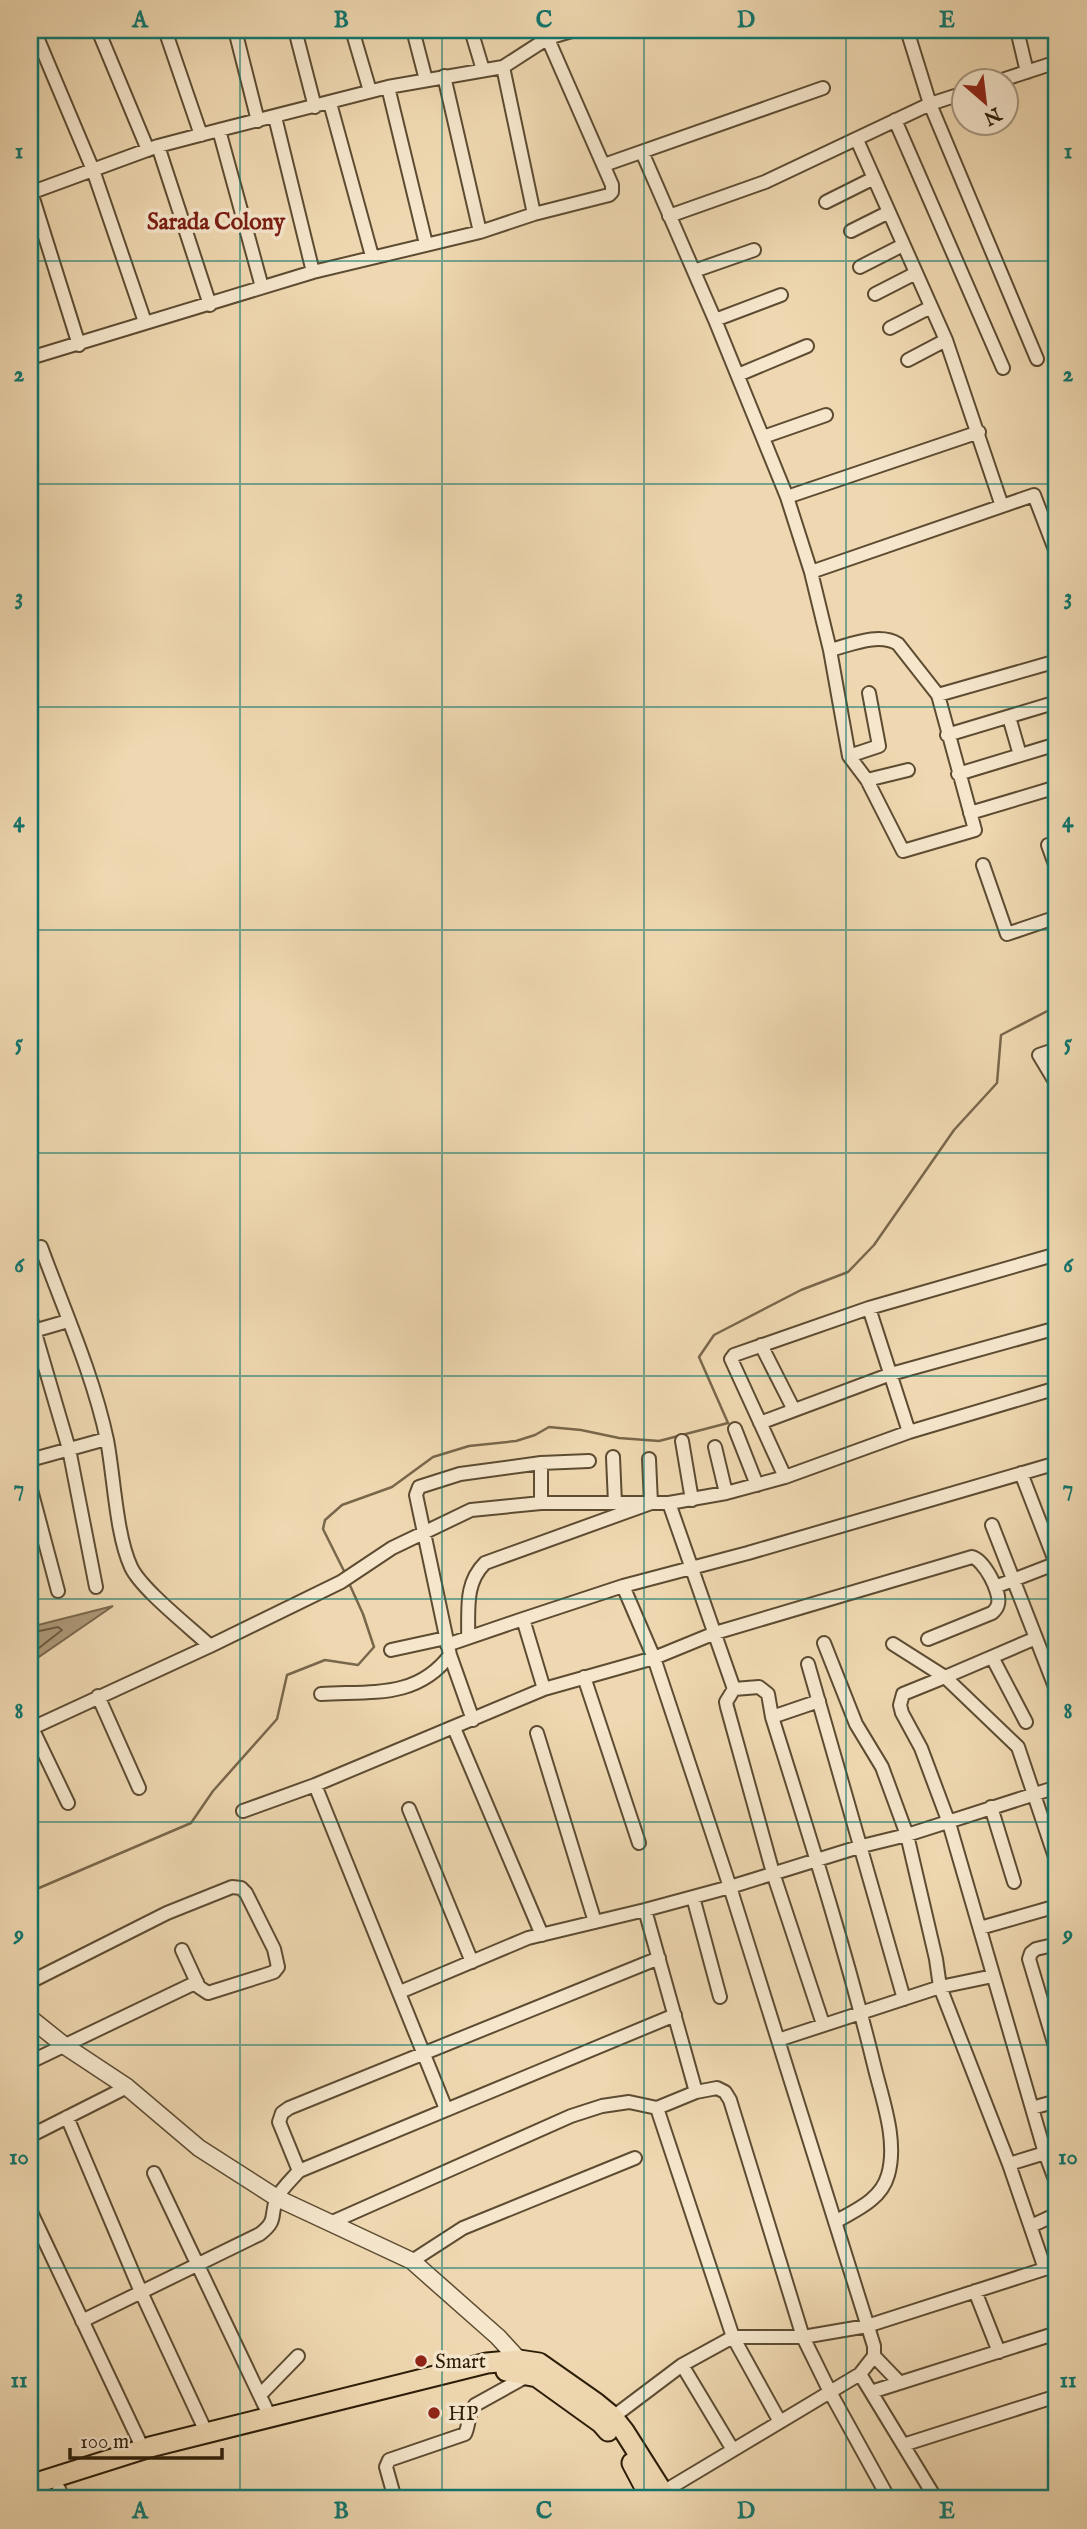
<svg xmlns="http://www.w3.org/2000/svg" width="1087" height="2529" viewBox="0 0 1087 2529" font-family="'IM FELL English',serif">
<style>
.water{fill:#ad9878;stroke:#79674b;stroke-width:2}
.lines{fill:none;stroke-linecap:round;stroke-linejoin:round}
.shore{stroke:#6c5a40;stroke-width:2}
.stream{stroke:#79674b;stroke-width:2.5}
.minor-casing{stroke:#5d4c32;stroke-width:16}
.tertiary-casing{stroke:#5d4c32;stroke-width:19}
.primary-casing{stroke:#2c1d08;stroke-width:23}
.minor{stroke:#f5e6cc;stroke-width:12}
.tertiary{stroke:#f5e6cc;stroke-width:16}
.primary{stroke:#efd8b1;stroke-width:19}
.grid{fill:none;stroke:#0f766e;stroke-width:2;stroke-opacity:0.55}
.poi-dot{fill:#8f2418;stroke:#f5e6cc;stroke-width:2.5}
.labels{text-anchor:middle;stroke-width:7;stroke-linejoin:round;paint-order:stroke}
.poi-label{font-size:21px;fill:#2c1d08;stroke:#f5e6cc;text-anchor:start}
.neighbourhood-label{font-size:23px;font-weight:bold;fill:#7a1f14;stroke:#f5e6cc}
.neatline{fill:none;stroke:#0f766e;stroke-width:2.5}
.grid-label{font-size:23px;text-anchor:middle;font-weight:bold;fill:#0f766e}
</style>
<rect width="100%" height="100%" fill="#efd8b1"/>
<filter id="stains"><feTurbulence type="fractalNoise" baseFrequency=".00286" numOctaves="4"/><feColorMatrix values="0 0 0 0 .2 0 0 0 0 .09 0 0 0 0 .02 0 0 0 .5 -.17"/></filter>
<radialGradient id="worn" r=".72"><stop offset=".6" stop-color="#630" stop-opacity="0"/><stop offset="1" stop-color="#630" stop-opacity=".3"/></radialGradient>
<path class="water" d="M113,1606L30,1663V1627Z"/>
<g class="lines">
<path class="shore" d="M30,1633L58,1627L62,1630L30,1655"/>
<path class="stream" d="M346,1575L323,1529L325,1520L342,1505L392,1487L433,1457L469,1446L516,1441L535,1435L549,1427L581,1430L619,1438L659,1441L728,1423L699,1357L714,1335L801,1290L848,1272L874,1245L954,1130L997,1083L1001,1035L1057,1006
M30,1889L39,1888L191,1823L213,1791L277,1719L287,1675L325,1660L358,1665L374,1647L363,1614L348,1581"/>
<g class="minor-casing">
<path id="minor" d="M34,30L93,170L145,322
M98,30L148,150
M165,30L201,135
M235,30L258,121
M295,30L315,107
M352,30L370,91
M413,30L426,80
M471,30L483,70
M907,30L930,104L1037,359
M1017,30L1027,72
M503,67L534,214
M444,76L480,232
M1002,80L1057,62
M388,87L426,244
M330,103L372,256
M275,117L313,272
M895,120L1003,368
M219,130L262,287
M857,140L946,340L1002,506
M158,146L210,305
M642,152L715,320L787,497L811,572L830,650C850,645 879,632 898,644L938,695L1057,661
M604,165L823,88
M31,192L79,345
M30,193L158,146L219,130L388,87L503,67L548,38L575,30
M826,202L874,178
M669,216L765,182L930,104L964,93
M851,231L889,212
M860,267L903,245
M694,271L754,250
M875,294L916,273
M715,320L781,295
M890,328L931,307
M30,358L313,272L480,232L534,214L609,195L612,192V185L544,30
M908,360L946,340
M738,375L807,346
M763,437L826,415
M787,497L979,432
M811,572L1034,495L1057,555
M830,650L849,756
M869,693L879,746L849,756L867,780L903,851L975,830L938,695
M1009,717L1020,755
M947,735L1057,702
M958,774L1057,744
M867,780L908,770
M970,813L1057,787
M1048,845L1057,870
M983,865L1007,934L1057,917
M1057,1049L1039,1055L1057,1085
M41,1247C64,1310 93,1374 107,1440C114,1476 116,1535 131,1567C141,1589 191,1628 210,1646
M1057,1254L869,1308L734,1355L731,1359L785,1477L909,1432L1057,1388
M869,1308L909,1432
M30,1316L69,1449L96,1587
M30,1332L68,1321
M761,1345L794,1410
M760,1423L891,1374L1057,1328
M735,1429L757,1485
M682,1441L692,1500
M715,1447L726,1493
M613,1457L615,1503
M30,1460L106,1439
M1021,1473L1057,1566
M30,1486L58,1591
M541,1503V1463L589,1461
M669,1503L726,1493L785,1477
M992,1525L1057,1692
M623,1586L654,1658L730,1887L874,2346V2356L860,2374
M995,1587L1057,1563
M523,1619L623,1586L748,1553L1057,1463
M468,1637C469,1610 464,1584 485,1563L651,1503L649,1459
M824,1643L856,1724L882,1767L907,1835L936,1959L940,1987L1009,2164L1045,2269
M893,1644L945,1677L1036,1638
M447,1645L523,1619L544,1689
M391,1650L446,1638
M450,1655L473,1720
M992,1657L1026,1722
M808,1664L904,1999
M584,1677L639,1843
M321,1694C371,1691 417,1699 450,1655L416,1495L419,1487L460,1474L541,1463
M98,1696L139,1788
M772,1717L819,1701
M32,1728L68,1803
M454,1728L542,1935
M30,1729L210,1646L341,1582L392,1548L471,1510L541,1503H669L734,1689
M537,1733L595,1922
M315,1785L446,2109
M991,1807L1014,1882
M409,1809L472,1962
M243,1811L315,1785L544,1689L654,1658L715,1633L972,1557C984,1560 1001,1592 998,1604C997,1609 995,1610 992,1613L928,1639
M1057,1863L1018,1747L945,1677L903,1694L900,1705L902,1713L921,1748L949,1823L1045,2153L1057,2185
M693,1897L720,1997
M645,1910L696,2092
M980,1928L1057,1906
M1057,1944L1036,1949L1031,1953L1029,1959L1057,2053
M30,1982L167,1913L232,1887L241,1888L246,1893L274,1949L278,1967L274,1972L265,1975L208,1993L199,1987L182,1950
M400,1992L528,1938L645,1910L730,1887L862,1846L907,1835L1057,1787
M823,2024L773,1873L727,1707L726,1702L734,1689L759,1687L768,1694L772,1717C808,1832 845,1947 874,2065C882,2099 898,2140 888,2175C881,2200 856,2210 835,2222
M778,2040L940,1987L993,1976
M30,2062L197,1982
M1032,2108L1057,2101
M67,2117L141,2292L207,2434
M30,2136L127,2087
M1009,2164L1045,2153
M299,2171L279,2122L282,2113L289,2108L659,1958
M154,2173L271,2419
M30,2210L143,2449
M330,2223L571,2116L602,2106L629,2102L657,2108
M1031,2226L1057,2214
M412,2261L463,2228L635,2158
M975,2291L999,2352
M82,2321L260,2234C279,2219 269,2216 277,2198C281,2189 292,2179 299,2171L675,2015
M874,2356L900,2383
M682,2365L733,2450
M871,2392L1057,2333
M260,2395L298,2356
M613,2417L682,2365L733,2337H803L867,2326L1057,2265
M780,2422L733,2337L657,2108L696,2092L717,2088L725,2092L730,2100L803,2337L830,2392L889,2499
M903,2445L1057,2396
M59,2489L63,2499
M663,2492L860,2374L936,2499
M395,2499L386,2467L389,2460L465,2434C470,2424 467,2414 475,2405L529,2375"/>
</g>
<g class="tertiary-casing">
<path id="tertiary" d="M30,2018L65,2046L127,2087L199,2148L277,2198L412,2261L498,2337L519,2360L521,2367"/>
</g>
<g class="primary-casing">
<path id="primary" d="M506,2371L537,2377L601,2423L608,2431
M632,2463L651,2499
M30,2485L150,2447L487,2363L519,2360L539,2363L596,2403L613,2417L624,2431L667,2499"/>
</g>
<use href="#minor" class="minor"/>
<use href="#tertiary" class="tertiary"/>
<use href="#primary" class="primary"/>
</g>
<path class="grid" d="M240,30V2499M442,30V2499M644,30V2499M846,30V2499M30,261H1057M30,484H1057M30,707H1057M30,930H1057M30,1153H1057M30,1376H1057M30,1599H1057M30,1822H1057M30,2045H1057M30,2268H1057"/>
<g class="poi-dot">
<circle cx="421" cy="2361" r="7"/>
<circle cx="434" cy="2413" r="7"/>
</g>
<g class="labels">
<g class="poi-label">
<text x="435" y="2368">Smart</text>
<text x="448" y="2420">HP</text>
</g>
<g class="neighbourhood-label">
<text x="216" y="229">Sarada Colony</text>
</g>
</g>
<rect width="1087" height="2529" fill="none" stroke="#efd8b1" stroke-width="77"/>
<g transform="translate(985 102) rotate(152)"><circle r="33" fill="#f5e6cc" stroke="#a5967e" stroke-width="2"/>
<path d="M0-5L12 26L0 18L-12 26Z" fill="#8f2418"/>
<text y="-10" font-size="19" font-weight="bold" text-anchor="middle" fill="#2c1d08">N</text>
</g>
<path d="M70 2448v10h152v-10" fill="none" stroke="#2c1d08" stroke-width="3.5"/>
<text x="80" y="2448" font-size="21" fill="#2c1d08" stroke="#f5e6cc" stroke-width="5" paint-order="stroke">100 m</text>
<rect x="38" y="38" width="1010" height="2452" class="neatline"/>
<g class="grid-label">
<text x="140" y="27">A</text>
<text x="341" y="27">B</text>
<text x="544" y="27">C</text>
<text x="746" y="27">D</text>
<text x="947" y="27">E</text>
<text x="19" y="158">1</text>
<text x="1068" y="158">1</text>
<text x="19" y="381">2</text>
<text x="1068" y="381">2</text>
<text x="19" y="604">3</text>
<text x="1068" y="604">3</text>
<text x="19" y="827">4</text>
<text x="1068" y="827">4</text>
<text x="19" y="1050">5</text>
<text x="1068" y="1050">5</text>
<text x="19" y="1272">6</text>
<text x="1068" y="1272">6</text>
<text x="19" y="1495">7</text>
<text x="1068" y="1495">7</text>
<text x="19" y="1718">8</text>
<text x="1068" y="1718">8</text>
<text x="19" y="1941">9</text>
<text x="1068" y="1941">9</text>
<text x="19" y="2164">10</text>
<text x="1068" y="2164">10</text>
<text x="19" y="2387">11</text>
<text x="1068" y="2387">11</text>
<text x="140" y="2518">A</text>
<text x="341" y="2518">B</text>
<text x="544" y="2518">C</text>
<text x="746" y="2518">D</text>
<text x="947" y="2518">E</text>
</g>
<rect width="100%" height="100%" filter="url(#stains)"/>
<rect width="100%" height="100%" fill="url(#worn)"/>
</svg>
